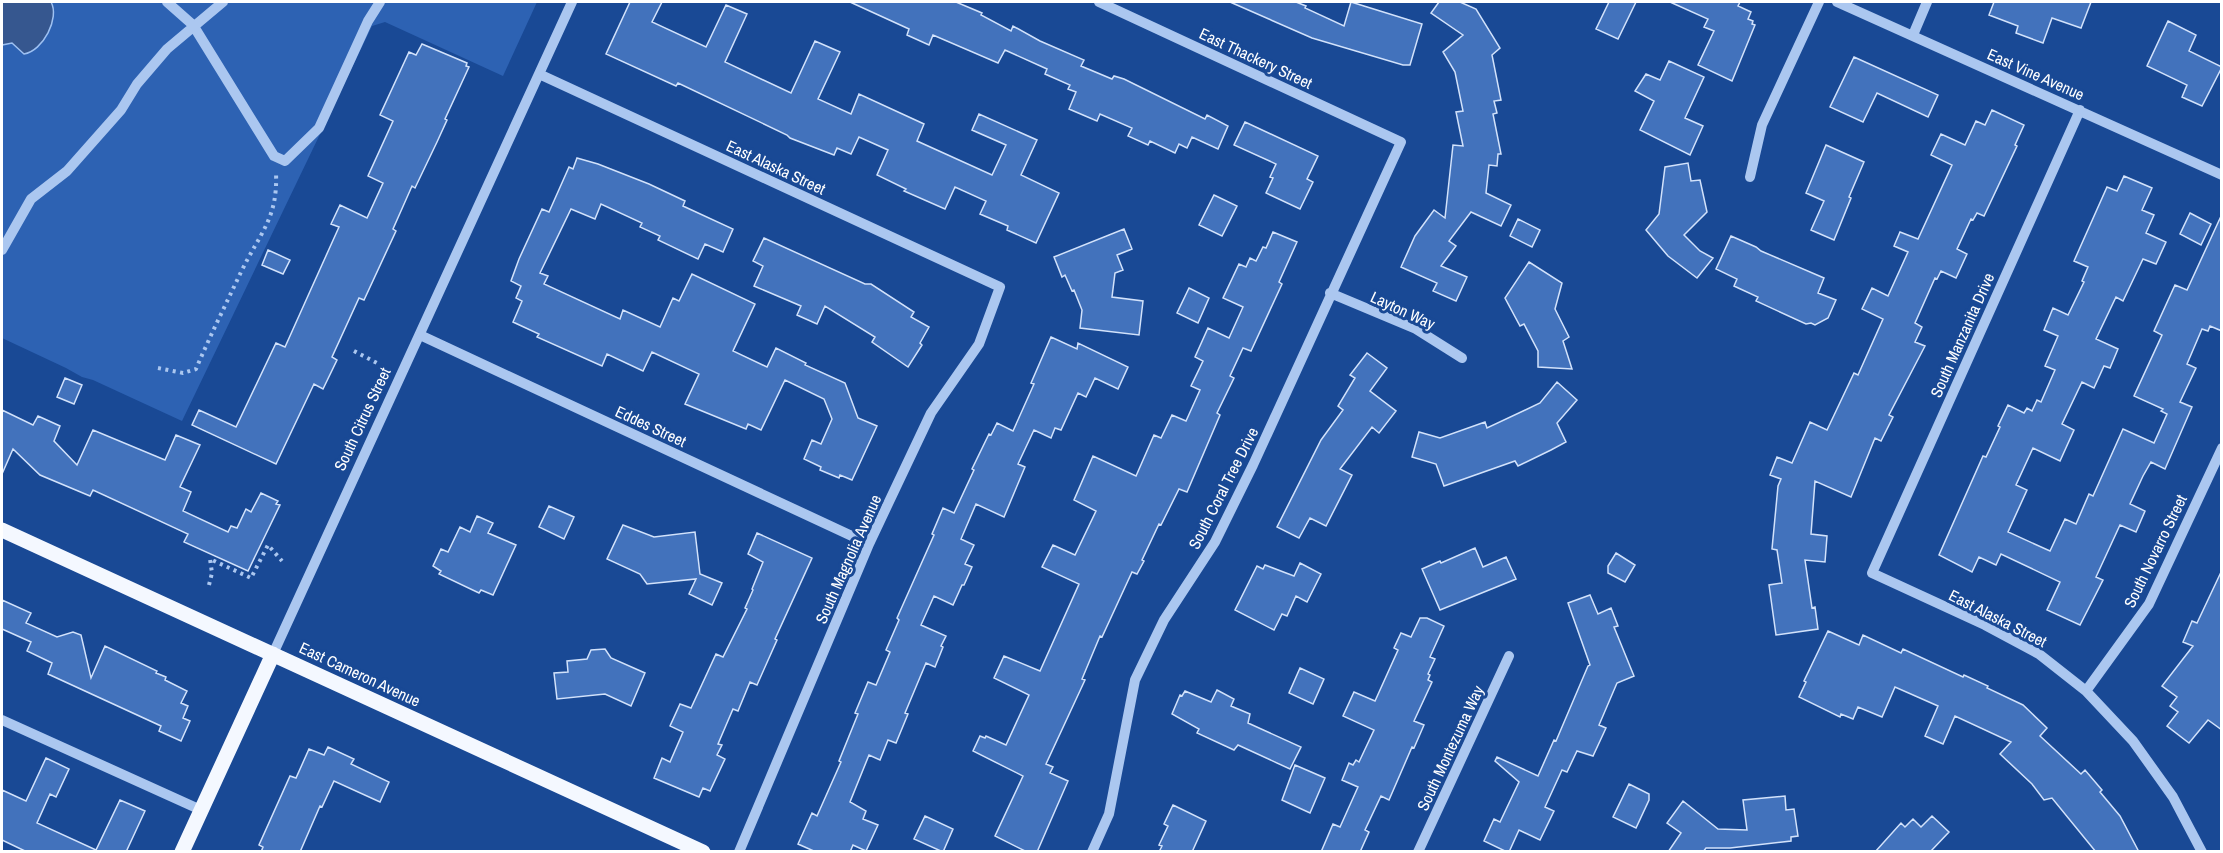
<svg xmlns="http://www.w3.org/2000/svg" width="2223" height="853" viewBox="0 0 2223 853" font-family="'Archivo Narrow',sans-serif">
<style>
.green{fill:#2d62b3}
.water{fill:#36578f;stroke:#9ec1f2;stroke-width:1.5}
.building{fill:#4272bc;stroke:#d2e2fb;stroke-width:1.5}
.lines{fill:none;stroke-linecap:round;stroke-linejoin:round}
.path{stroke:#abc7f0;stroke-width:4;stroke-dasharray:3 4.5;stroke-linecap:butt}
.minor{stroke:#abc7f0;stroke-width:10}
.major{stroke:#f4f8ff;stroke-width:15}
.labels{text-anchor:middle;stroke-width:6;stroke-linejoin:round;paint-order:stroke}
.street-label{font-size:16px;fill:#fff;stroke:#194995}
</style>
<rect width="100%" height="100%" fill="#194995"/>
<path class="green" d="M2,2H537L503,76L385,22L372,26L182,421L93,380L82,377L66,368L2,338Z"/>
<path class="water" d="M2,2H51C60,18 43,51 24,54L12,43L2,45Z"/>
<path class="building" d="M630,2H662L652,22L706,47L726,5L747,14L725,62L791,93L815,41L840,52L818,99L851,114L859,94L924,124L917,141L992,175L1006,145L972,130L979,114L1037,140L1021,175L1059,193L1036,243L1007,230L1008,226L980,214L986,201L955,187L945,209L904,191L906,189L877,175L888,150L859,137L851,154L837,148L834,155L790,138L787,135L678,83L676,86L606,54Z
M850,2H956L982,13L981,15L1011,31L1013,26L1040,41L1084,60L1081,66L1112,79L1114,76L1124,79L1205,119L1207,115L1228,126L1218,149L1192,137L1187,148L1179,144L1175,153L1150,141L1148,145L1128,136L1132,128L1100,114L1097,121L1069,109L1076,92L1068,89L1070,85L1045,74L1047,69L1005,50L998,63L933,35L929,45L907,35L909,29Z
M1230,2H1296L1306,6L1305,8L1344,26L1351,2L1422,24L1410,65H1403L1312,38Z
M1439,2H1460L1476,9L1500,48L1492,55L1501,100L1494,101L1497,113L1493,114L1501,154H1498L1497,166L1489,165L1486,193L1511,205L1501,226L1471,212L1449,241L1456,246L1441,266L1467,277L1456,301L1433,291L1437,283L1401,267L1415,236L1434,210L1445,218L1453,145L1463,146L1456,112L1463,111L1455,72L1443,52L1463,35L1431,13Z
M1609,2H1636L1618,39L1596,29Z
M1670,2H1740L1738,6L1751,12L1748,19L1753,21L1752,24L1755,25L1732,81L1698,65L1714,31L1704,27L1708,19Z
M1994,2H2091L2081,28L2052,18L2043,43L2016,33L2018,26L1989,15Z
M2168,21L2196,35L2189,51L2222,67L2202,106L2182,97L2187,85L2147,66Z
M422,44L467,63L466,66L469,67L445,119L447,120L437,142L415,188L412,186L393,229L396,231L364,300L359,298L332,357L337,360L323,389L314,384L276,464L192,425L199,410L236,427L276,343L285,347L307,298L339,227L331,224L340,205L367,218L383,183L368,176L393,121L380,115L409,52L416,55Z
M1854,57L1938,95L1928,117L1877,93L1863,122L1830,107Z
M1669,61L1704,77L1685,118L1703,126L1690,155L1640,130L1654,101L1635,91L1646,74L1660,80Z
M1992,110L2024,125L2015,145L2017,146L1984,216L1977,213L1973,220L1971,219L1957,249L1967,254L1956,278L1941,271L1937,279L1935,278L1915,323L1922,327L1915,342L1925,346L1889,415L1893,417L1881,441L1875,438L1851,497L1815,481L1811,534L1827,536L1825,562L1805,560L1812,608L1815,607L1818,629L1776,635L1769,585L1782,583L1777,550L1772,549L1778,486L1781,479L1770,475L1777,457L1792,463L1810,422L1827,430L1854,373L1858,375L1883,319L1862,309L1872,288L1888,296L1908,252L1894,246L1900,232L1918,239L1952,165L1931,155L1941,134L1965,145L1976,121L1985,125Z
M1245,122L1318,156L1307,179L1313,182L1300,209L1266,193L1273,178L1270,177L1276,164L1234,145Z
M1826,145L1864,162L1849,197L1851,198L1834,240L1811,230L1824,201L1806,193Z
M577,158L598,164L649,184L685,201L683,206L733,229L723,252L705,244L698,259L658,240L660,236L640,227L642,223L601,204L595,219L571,209L540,273L548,276L544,284L620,319L623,310L660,327L673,298L679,301L692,274L755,304L733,351L767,367L776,348L806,363L805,365L845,383L858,418L877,426L852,480L840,475L839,478L820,470L821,467L804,459L812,440L821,444L832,419L824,399L785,380L761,430L748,424L746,429L685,404L699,374L652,352L643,371L607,354L602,366L537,337L539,334L513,322L522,301L516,298L521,286L511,281L519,259L542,209L549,212L569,167L573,169Z
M1688,163L1691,181L1700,180L1707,212L1684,235L1700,251L1713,258L1697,278L1668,256L1646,230L1659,214L1665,167Z
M2124,176L2152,188L2142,210L2154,215L2146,233L2166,242L2156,264L2143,259L2123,301L2116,297L2096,339L2118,349L2110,368L2104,366L2094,388L2082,382L2062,424L2074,430L2060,461L2033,448L2016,485L2027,490L2008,532L2050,551L2065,519L2076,524L2089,494L2093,496L2123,429L2154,443L2167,414L2161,411L2163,409L2134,396L2162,335L2154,331L2175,285L2187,290L2222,214V331L2210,326L2208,331L2202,329L2187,364L2196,368L2180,402L2192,407L2165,469L2151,462L2143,476L2130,504L2145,511L2136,532L2120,525L2096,577L2103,580L2080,625L2047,610L2060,582L2001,554L1996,565L1979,557L1972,572L1939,555L1983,456L1986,457L2000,427L1998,426L2008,405L2024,413L2027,408L2032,411L2037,400L2041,402L2055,370L2045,366L2058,336L2044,330L2053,308L2068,315L2084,282L2082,281L2088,267L2074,261L2107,187L2117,191Z
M1214,195L1237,206L1222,236L1199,225Z
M2190,213L2211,224L2201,245L2180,234Z
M1518,219L1540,230L1532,247L1510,236Z
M1124,229L1132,249L1117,255L1123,270L1115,273L1112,297L1143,301L1139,335L1080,328L1082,310L1074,290L1072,291L1065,275L1062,277L1054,257Z
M1273,232L1297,242L1279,282L1282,284L1251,351L1243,348L1230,376L1234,378L1217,413L1220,415L1187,492L1179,489L1161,525L1159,524L1142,560L1144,561L1137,574L1132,572L1102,637L1100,636L1082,679L1085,680L1046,764L1053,767L1050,773L1068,781L1037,852H1027L995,836L1023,776L973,751L980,736L985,738L986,736L1006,745L1029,695L994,678L1004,656L1040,671L1079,584L1042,567L1053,545L1075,555L1096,511L1074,500L1093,456L1136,476L1154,435L1161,438L1172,415L1186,421L1200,390L1191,386L1203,361L1195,357L1208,328L1229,338L1243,307L1223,298L1239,264L1246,267L1250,258L1256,261L1263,247L1266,248Z
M1731,236L1756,247L1761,251L1824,278L1818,293L1836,300L1828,318L1815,325L1811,323L1806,324L1756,301L1758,297L1734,286L1737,279L1716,269Z
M764,238L865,284H871L914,312L911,317L929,327L920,343L922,345L908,367L872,342L875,337L825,306L817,324L797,315L801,306L754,286L763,266L753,261Z
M268,250L290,260L283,274L262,265Z
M1529,262L1562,283L1555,309L1569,337L1563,341L1572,369L1538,367V351L1524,324L1520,326L1505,298Z
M1189,288L1209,298L1198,323L1177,313Z
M1051,337L1077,349L1078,343L1128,367L1118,389L1095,378L1086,397L1078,393L1061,430L1055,428L1051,438L1034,430L1018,464L1025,467L1004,517L976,504L961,539L974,545L965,564L972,567L964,585H962L953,605L934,596L921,625L946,636L941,646L943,647L935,667L926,663L905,713L908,714L896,743L888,740L880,760L869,755L850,802L866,811L863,819L878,825L866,851L853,845L850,852H816L798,844L812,813L817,816L841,762L839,761L858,714L855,713L868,682L876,685L890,652L886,650L899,620L897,618L934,535L932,534L943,508L954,513L974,470L972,469L989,434L991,435L997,423L1013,431L1034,384L1031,383Z
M1367,353L1387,368L1370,391L1396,411L1379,433L1372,427L1340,469L1352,475L1326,526L1310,518L1299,538L1277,527L1321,440L1343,410L1338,406L1355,378L1350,375Z
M65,378L82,385L74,404L57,397Z
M1557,382L1577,400L1557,423L1566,442L1551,450L1518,466L1515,461L1444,486L1436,464L1412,457L1419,432L1440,438L1485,422L1487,428L1540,403Z
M2,410L33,425L38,416L60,426L54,441L77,465L93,430L165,460L176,435L200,445L180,487L191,492L183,511L228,532L231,526L237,528L246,509L251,512L261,493L278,501L276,504L280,505L248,571L184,542L188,534L93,490L90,496L40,475L13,449L2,474Z
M549,506L574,517L564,539L539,527Z
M477,516L493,523L488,533L516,545L493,595L481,590L479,593L439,574L441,571L433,566L441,549L448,552L460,527L470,532Z
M623,525L654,537L695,532L700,574L722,583L712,605L689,594L696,579L647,584L640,574L607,559Z
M757,533L812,558L775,639L777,640L757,685L750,682L738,711L733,709L718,744L722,745L717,755L725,759L710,791L703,788L699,797L654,778L662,758L670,762L683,732L670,726L680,704L691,708L716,654L723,657L747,609L745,608L753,590L752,589L763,562L748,554Z
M1475,548L1483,567L1506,557L1516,579L1440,610L1422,569L1440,561L1441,563Z
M1616,553L1635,565L1625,582L1608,573V566Z
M1300,563L1321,574L1307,602L1296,596L1287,616L1282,614L1274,630L1235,610L1257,566L1263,569L1265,565L1294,576Z
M2222,570V730L2208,720L2189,743L2167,726L2178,712L2170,706L2177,697L2162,686L2193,646L2183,642L2192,621L2197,623Z
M1590,595L1598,614L1611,608L1618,626L1614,627L1634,676L1617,683L1599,725L1606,728L1593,756L1577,751L1567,772L1562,770L1545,807L1554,811L1540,840L1519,830L1509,852H1507L1484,841L1494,819L1500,822L1519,782L1495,761L1497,757L1538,776L1554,740L1556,741L1588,666L1590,665L1568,603Z
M2,600L31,613L26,623L57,637L73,632L81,635L91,678L105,646L157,671L156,673L166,677L165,680L187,691L181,703L188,706L183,718L190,721L181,741L159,731L161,726L48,674L52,663L27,651L31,642L2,629Z
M1420,618H1427L1444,626L1430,657L1435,659L1428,674L1430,675L1428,680L1432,682L1414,721L1424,725L1414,748L1412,747L1389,800L1381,796L1365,830L1369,832L1360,852H1321L1333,824L1340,827L1358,787L1342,780L1349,763L1353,765L1356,760L1359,762L1374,730L1343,716L1354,692L1375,701L1398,650L1394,648L1401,633L1411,637Z
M1828,631L1859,645L1863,635L1901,653L1903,649L1963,677L1964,675L1988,686L1987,688L2023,705L2047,728L2040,736L2081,774L2085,770L2102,790L2100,792L2120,816L2139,852H2096L2052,798L2044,800L2032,784L2000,754L2011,742L1955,716L1943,744L1925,736L1938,706L1895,687L1882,717L1858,707L1853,719L1841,714L1840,717L1799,697L1806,682L1804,681Z
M605,649L611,658L645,673L631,706L605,694L557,699L554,673L568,672L567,661L587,659L591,650Z
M1300,668L1324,679L1313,704L1289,693Z
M1217,690L1234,699L1231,706L1250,714L1248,723L1301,747L1290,769L1238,745L1234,750L1197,733L1199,729L1172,714L1180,695L1182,696L1185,691L1211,702Z
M328,747L354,759L351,764L389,782L380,802L334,781L322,807L320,806L300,852H261L263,847L259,845L290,776L296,778L309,749L324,755Z
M46,758L69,769L56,797L50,794L37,823L96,850L120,800L145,811L126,852H27L2,840V790L26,801Z
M1295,765L1325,778L1310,813L1282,800Z
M1629,784L1649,794V800L1636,828L1613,817Z
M1785,796L1786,810L1794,809L1798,836L1791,837V841L1730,848H1706L1703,852H1668L1681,833L1667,823L1683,801L1718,829L1747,830L1743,800Z
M1173,805L1206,821L1192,852H1159L1162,846L1159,845L1168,826L1164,824Z
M925,816L953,829L943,852L914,839Z
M1932,816L1949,832L1930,852H1875L1901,823L1905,827L1913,819L1921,827Z"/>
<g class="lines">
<path class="path" d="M354,351L377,363
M158,368L183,373L196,369C210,336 226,304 241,272C260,233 278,218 276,173
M209,585L212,573L210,559L251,578L268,545L282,561"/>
<path class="minor" d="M167,2L193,25L274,156L285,161L319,128L368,21L380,2
M1837,2L2222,175
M1913,35L1927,2
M539,74L1000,287L979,344L931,413L869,544L739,852
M2080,110L1872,573L1985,625L2039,654L2086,691L2133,741L2173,797L2202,852
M1750,177L1762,125L1819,2
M2,250L31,199L67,171L121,110L137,84L167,49L223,2
M1330,293L1416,329L1462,358
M420,335L869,544
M273,654L572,2
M2086,691L2149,604L2222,448
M2,720L201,810
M1092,852L1109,814L1135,680L1164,620L1215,542L1253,465L1401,142L1099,2
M1418,852L1509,656"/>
<path class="major" d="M2,530L703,852
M182,852L273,654"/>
</g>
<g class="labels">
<g class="street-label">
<text transform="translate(1256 58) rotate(25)" y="6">East Thackery Street</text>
<text transform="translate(2036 74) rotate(24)" y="6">East Vine Avenue</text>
<text transform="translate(776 167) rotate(25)" y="6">East Alaska Street</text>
<text transform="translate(1403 310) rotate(25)" y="6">Layton Way</text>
<text transform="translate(1962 335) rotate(-66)" y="6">South Manzanita Drive</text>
<text transform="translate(362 419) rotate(-65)" y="6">South Citrus Street</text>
<text transform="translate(651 426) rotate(25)" y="6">Eddes Street</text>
<text transform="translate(1223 488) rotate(-63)" y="6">South Coral Tree Drive</text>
<text transform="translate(2155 551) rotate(-64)" y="6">South Novarro Street</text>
<text transform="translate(848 559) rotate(-66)" y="6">South Magnolia Avenue</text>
<text transform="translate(1998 618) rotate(27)" y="6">East Alaska Street</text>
<text transform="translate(360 674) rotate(25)" y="6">East Cameron Avenue</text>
<text transform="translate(1450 748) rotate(-65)" y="6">South Montezuma Way</text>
</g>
</g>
<rect width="2223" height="853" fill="none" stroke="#ffffff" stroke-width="6"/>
</svg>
